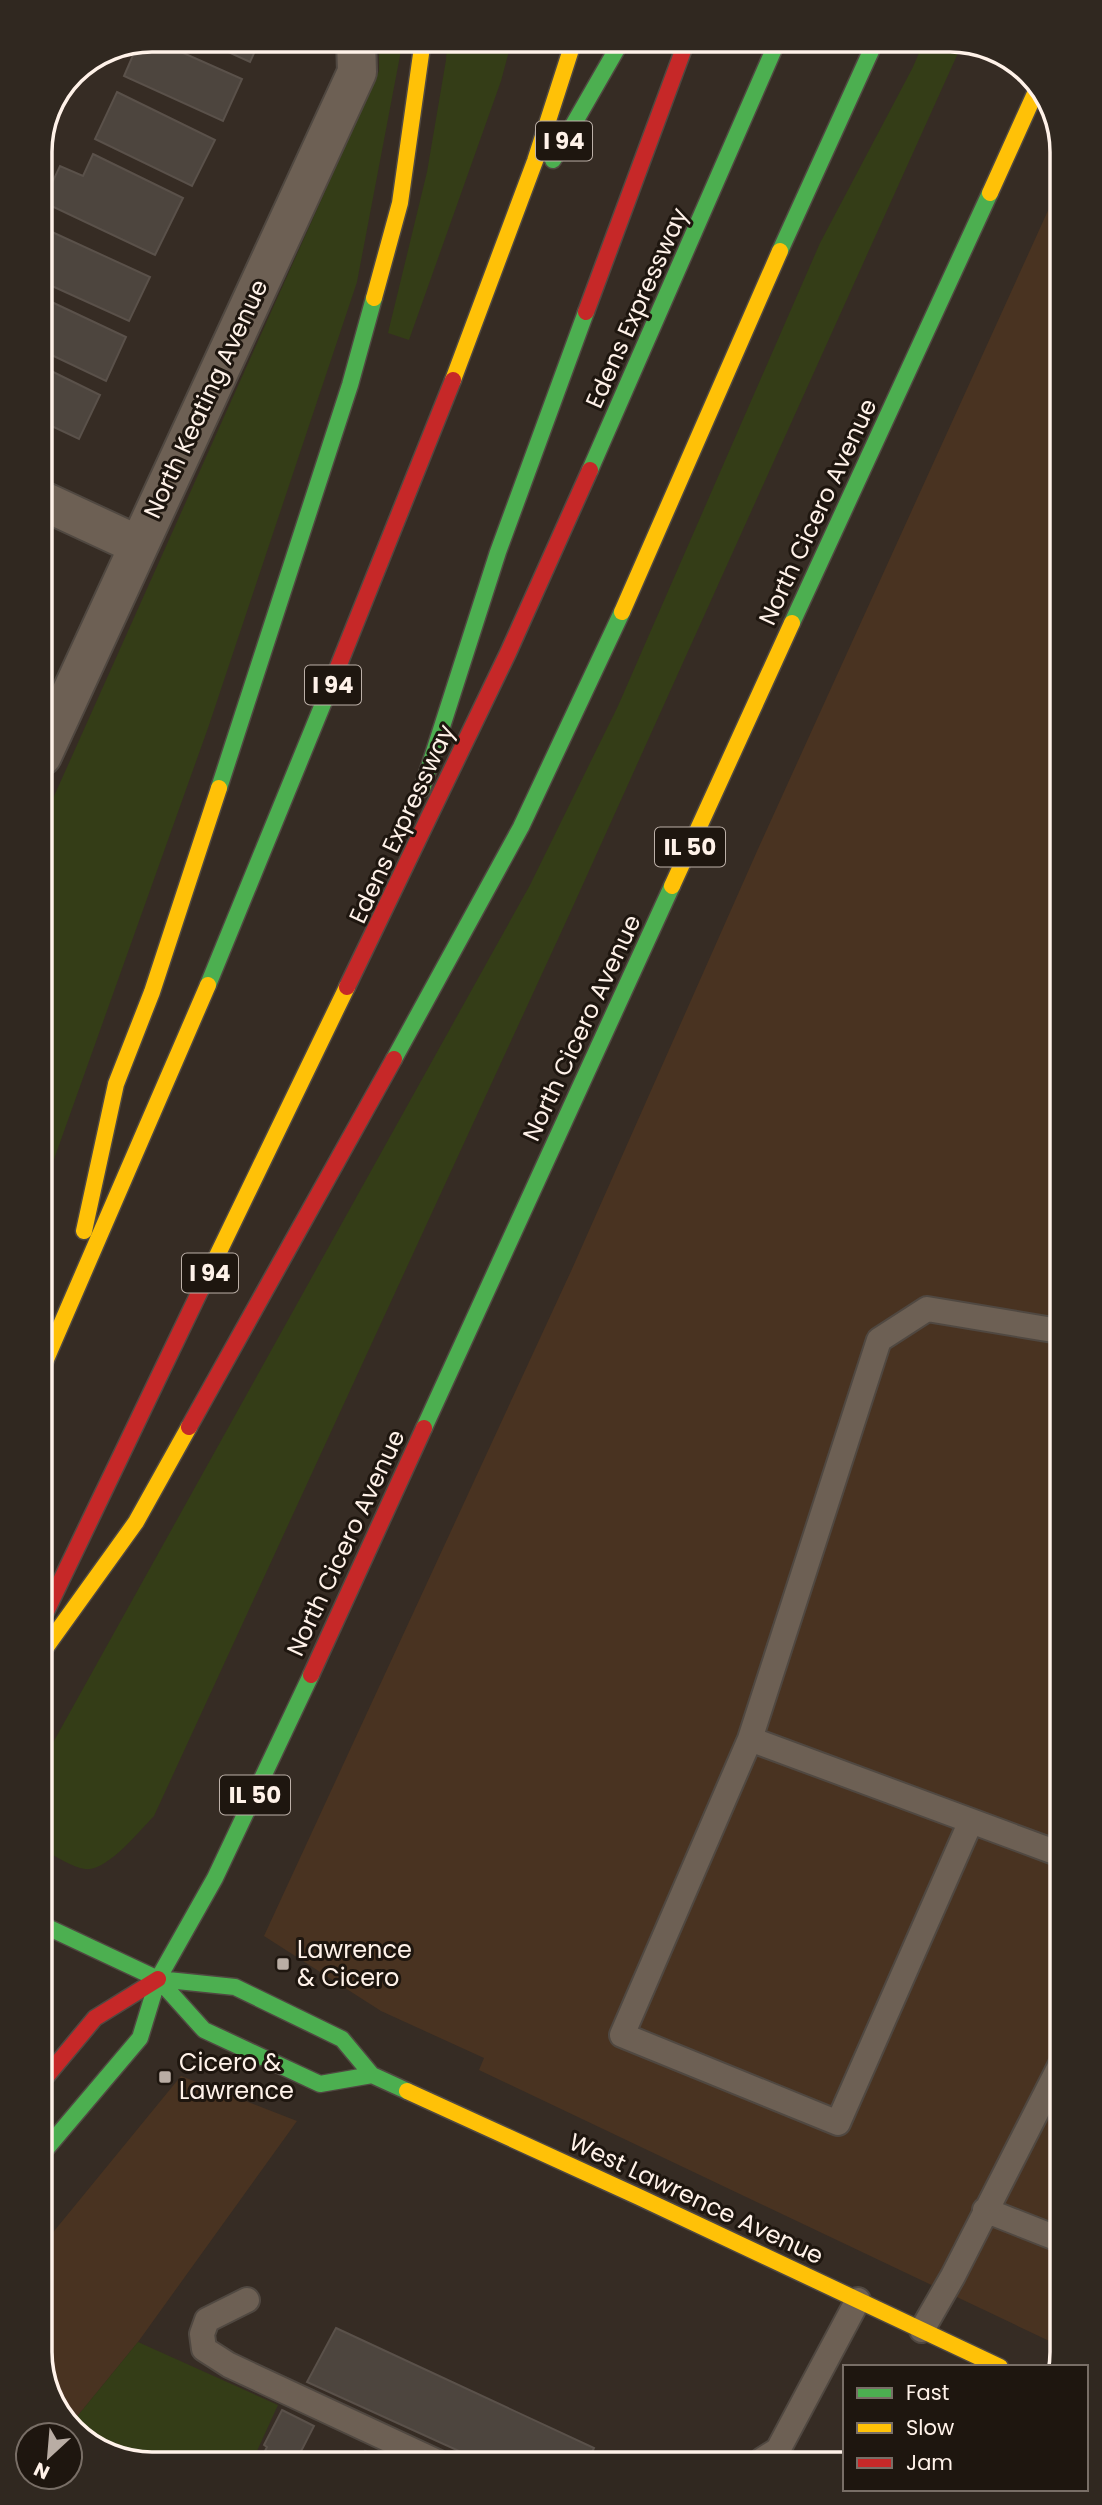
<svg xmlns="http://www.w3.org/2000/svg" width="1102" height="2505" viewBox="0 0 1102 2505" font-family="Poppins,sans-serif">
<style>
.built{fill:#493321}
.green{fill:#343d17}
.building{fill:#4d453e;stroke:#5a514a;stroke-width:2}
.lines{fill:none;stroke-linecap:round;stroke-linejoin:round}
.lane-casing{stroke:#504841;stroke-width:28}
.street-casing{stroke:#504841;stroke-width:42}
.fast-casing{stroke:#504841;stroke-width:19}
.slow-casing{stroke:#504841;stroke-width:19}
.jam-casing{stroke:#504841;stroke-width:19}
.lane{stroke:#6d6054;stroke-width:24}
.street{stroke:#6d6054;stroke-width:38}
.fast{stroke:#4caf50;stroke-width:16}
.slow{stroke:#ffc107;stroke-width:16}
.jam{stroke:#c62828;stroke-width:16}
.poi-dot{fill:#b9ada4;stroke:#1e160f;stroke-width:2.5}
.labels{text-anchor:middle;stroke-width:6;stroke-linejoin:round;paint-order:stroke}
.shield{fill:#1e160f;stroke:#bcb0a8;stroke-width:2}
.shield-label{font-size:23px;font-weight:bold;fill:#fff2e9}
.street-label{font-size:24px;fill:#fff2e9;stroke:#1e160f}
.poi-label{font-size:24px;fill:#fff2e9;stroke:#1e160f;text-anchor:start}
.rim{fill:none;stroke:#fff2e9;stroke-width:3.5}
</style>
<rect width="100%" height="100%" fill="#362c24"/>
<path class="built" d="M1056,193L1062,2347L479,2070L484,2058L381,2011L264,1936L572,1269L758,849Z
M181,2076L297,2121L138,2342L71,2424L46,2389V2241Z"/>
<path class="green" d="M379,40H403L357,282L208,728L43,1190L42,823L379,71Z
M447,40H512L501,81L409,340L388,333L427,172L446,60Z
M924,41L963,42L570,913L154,1816C140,1830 107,1872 85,1869C72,1867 57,1857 45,1851V1757L530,885L618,706L820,243L913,67Z
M138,2342L278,2405L251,2464H144L84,2441L71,2424Z"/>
<path class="building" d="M154,40L242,79L223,121L124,76L137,46Z
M202,40H260L250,62Z
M117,92L215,140L192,186L95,139Z
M93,154L183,198L155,255L43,202L60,166L83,176Z
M52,232L150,277L129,321L41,281V256Z
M41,297L126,337L106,381L41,350Z
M41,366L100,395L79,439L41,421Z
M336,2328L594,2448L588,2461L483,2462L307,2382Z
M282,2410L314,2426L295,2463L271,2464L261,2459L267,2447L264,2445Z
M365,2451L391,2463H359Z"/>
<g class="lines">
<g class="lane-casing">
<path id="lane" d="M750,1739L1060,1854
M971,1821L838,2123L622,2035L750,1739L879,1340L927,1309L1059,1331
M985,2210L1061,2240
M247,2300L207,2320L202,2334L204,2349L229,2365L437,2462
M922,2330L953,2276L1061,2064
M762,2460L778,2450L858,2300"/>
</g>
<g class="street-casing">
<path id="street" d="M41,500L138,545
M42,756L357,72L356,40"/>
</g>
<g class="fast-casing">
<path id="fast" d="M553,160L622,40
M780,251L876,40
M590,470L778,40
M792,623L990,193
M219,788L350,385L374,298
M422,789L498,552L586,312
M208,985L332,682
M394,1059L521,827L622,612
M424,1428L672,886
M45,1926L158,1979L235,1987L342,2039L372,2075L407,2091
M158,1979L204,2030L320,2084L372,2075
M46,2149L140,2038L158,1979L215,1878L311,1675"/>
</g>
<g class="slow-casing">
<path id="slow" d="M990,193L1037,89
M374,298L400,203L423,40
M453,380L535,161L574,40
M622,612L780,251
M672,886L792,623
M84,1231L116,1084L152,992L219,788
M201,1289L347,987
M44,1364L208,985
M44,1650L136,1522L189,1427
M407,2091L639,2197L1000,2367"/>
</g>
<g class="jam-casing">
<path id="jam" d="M586,312L687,40
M332,682L453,380
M347,987L508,653L590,470
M189,1427L394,1059
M44,1616L201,1289
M311,1675L424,1428
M46,2077L95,2018L158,1979"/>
</g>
<use href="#lane" class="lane"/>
<use href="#street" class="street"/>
<use href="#fast" class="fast"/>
<use href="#slow" class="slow"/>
<use href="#jam" class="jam"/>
</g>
<g class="poi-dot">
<rect x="276" y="1957" width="14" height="14" rx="3.5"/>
<rect x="158" y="2070" width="14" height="14" rx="3.5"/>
</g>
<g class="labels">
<g class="shield">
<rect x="536" y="121.5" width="56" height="39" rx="5"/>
<rect x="305" y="665.5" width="56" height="39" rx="5"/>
<rect x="655" y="827.5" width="70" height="39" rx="5"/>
<rect x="182" y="1253.5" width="56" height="39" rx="5"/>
<rect x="220" y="1775.5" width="70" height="39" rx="5"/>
</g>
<g class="shield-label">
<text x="564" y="149">I 94</text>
<text x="333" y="693">I 94</text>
<text x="690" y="855">IL 50</text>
<text x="210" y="1281">I 94</text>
<text x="255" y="1803">IL 50</text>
</g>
<g class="street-label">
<text transform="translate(637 308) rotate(-66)" y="8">Edens Expressway</text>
<text transform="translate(206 399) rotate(-65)" y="8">North Keating Avenue</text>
<text transform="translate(818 512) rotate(-65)" y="8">North Cicero Avenue</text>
<text transform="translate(402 824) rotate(-65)" y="8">Edens Expressway</text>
<text transform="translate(582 1028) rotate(-65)" y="8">North Cicero Avenue</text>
<text transform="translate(346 1543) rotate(-65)" y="8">North Cicero Avenue</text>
<text transform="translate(696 2199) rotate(25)" y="8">West Lawrence Avenue</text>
</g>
<g class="poi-label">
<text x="297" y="1958">Lawrence<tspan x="297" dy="28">&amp; Cicero</tspan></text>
<text x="179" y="2071">Cicero &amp;<tspan x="179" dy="28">Lawrence</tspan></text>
</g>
</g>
<path d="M0 0H1102V2505H0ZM152 52H950A100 100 0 0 1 1050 152V2352A100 100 0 0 1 950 2452H152A100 100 0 0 1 52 2352V152A100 100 0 0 1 152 52Z" fill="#302820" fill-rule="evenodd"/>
<path class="rim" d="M152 52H950A100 100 0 0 1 1050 152V2352A100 100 0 0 1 950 2452H152A100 100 0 0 1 52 2352V152A100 100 0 0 1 152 52Z"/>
<rect x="843" y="2365" width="245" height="126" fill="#1e160f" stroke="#786e66" stroke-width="2"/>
<rect x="857" y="2388" width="35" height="10" fill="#4caf50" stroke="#786e66" stroke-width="2"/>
<text x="906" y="2400" font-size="21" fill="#fff2e9">Fast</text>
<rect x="857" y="2423" width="35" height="10" fill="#ffc107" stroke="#786e66" stroke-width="2"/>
<text x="906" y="2435" font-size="21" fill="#fff2e9">Slow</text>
<rect x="857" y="2458" width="35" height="10" fill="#c62828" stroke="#786e66" stroke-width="2"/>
<text x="906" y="2470" font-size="21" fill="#fff2e9">Jam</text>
<g transform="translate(49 2456) rotate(206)"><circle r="33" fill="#1e160f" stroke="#786e66" stroke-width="2"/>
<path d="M0-5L12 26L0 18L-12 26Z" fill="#b9ada4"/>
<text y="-10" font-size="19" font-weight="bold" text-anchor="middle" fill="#fff2e9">N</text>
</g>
</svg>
